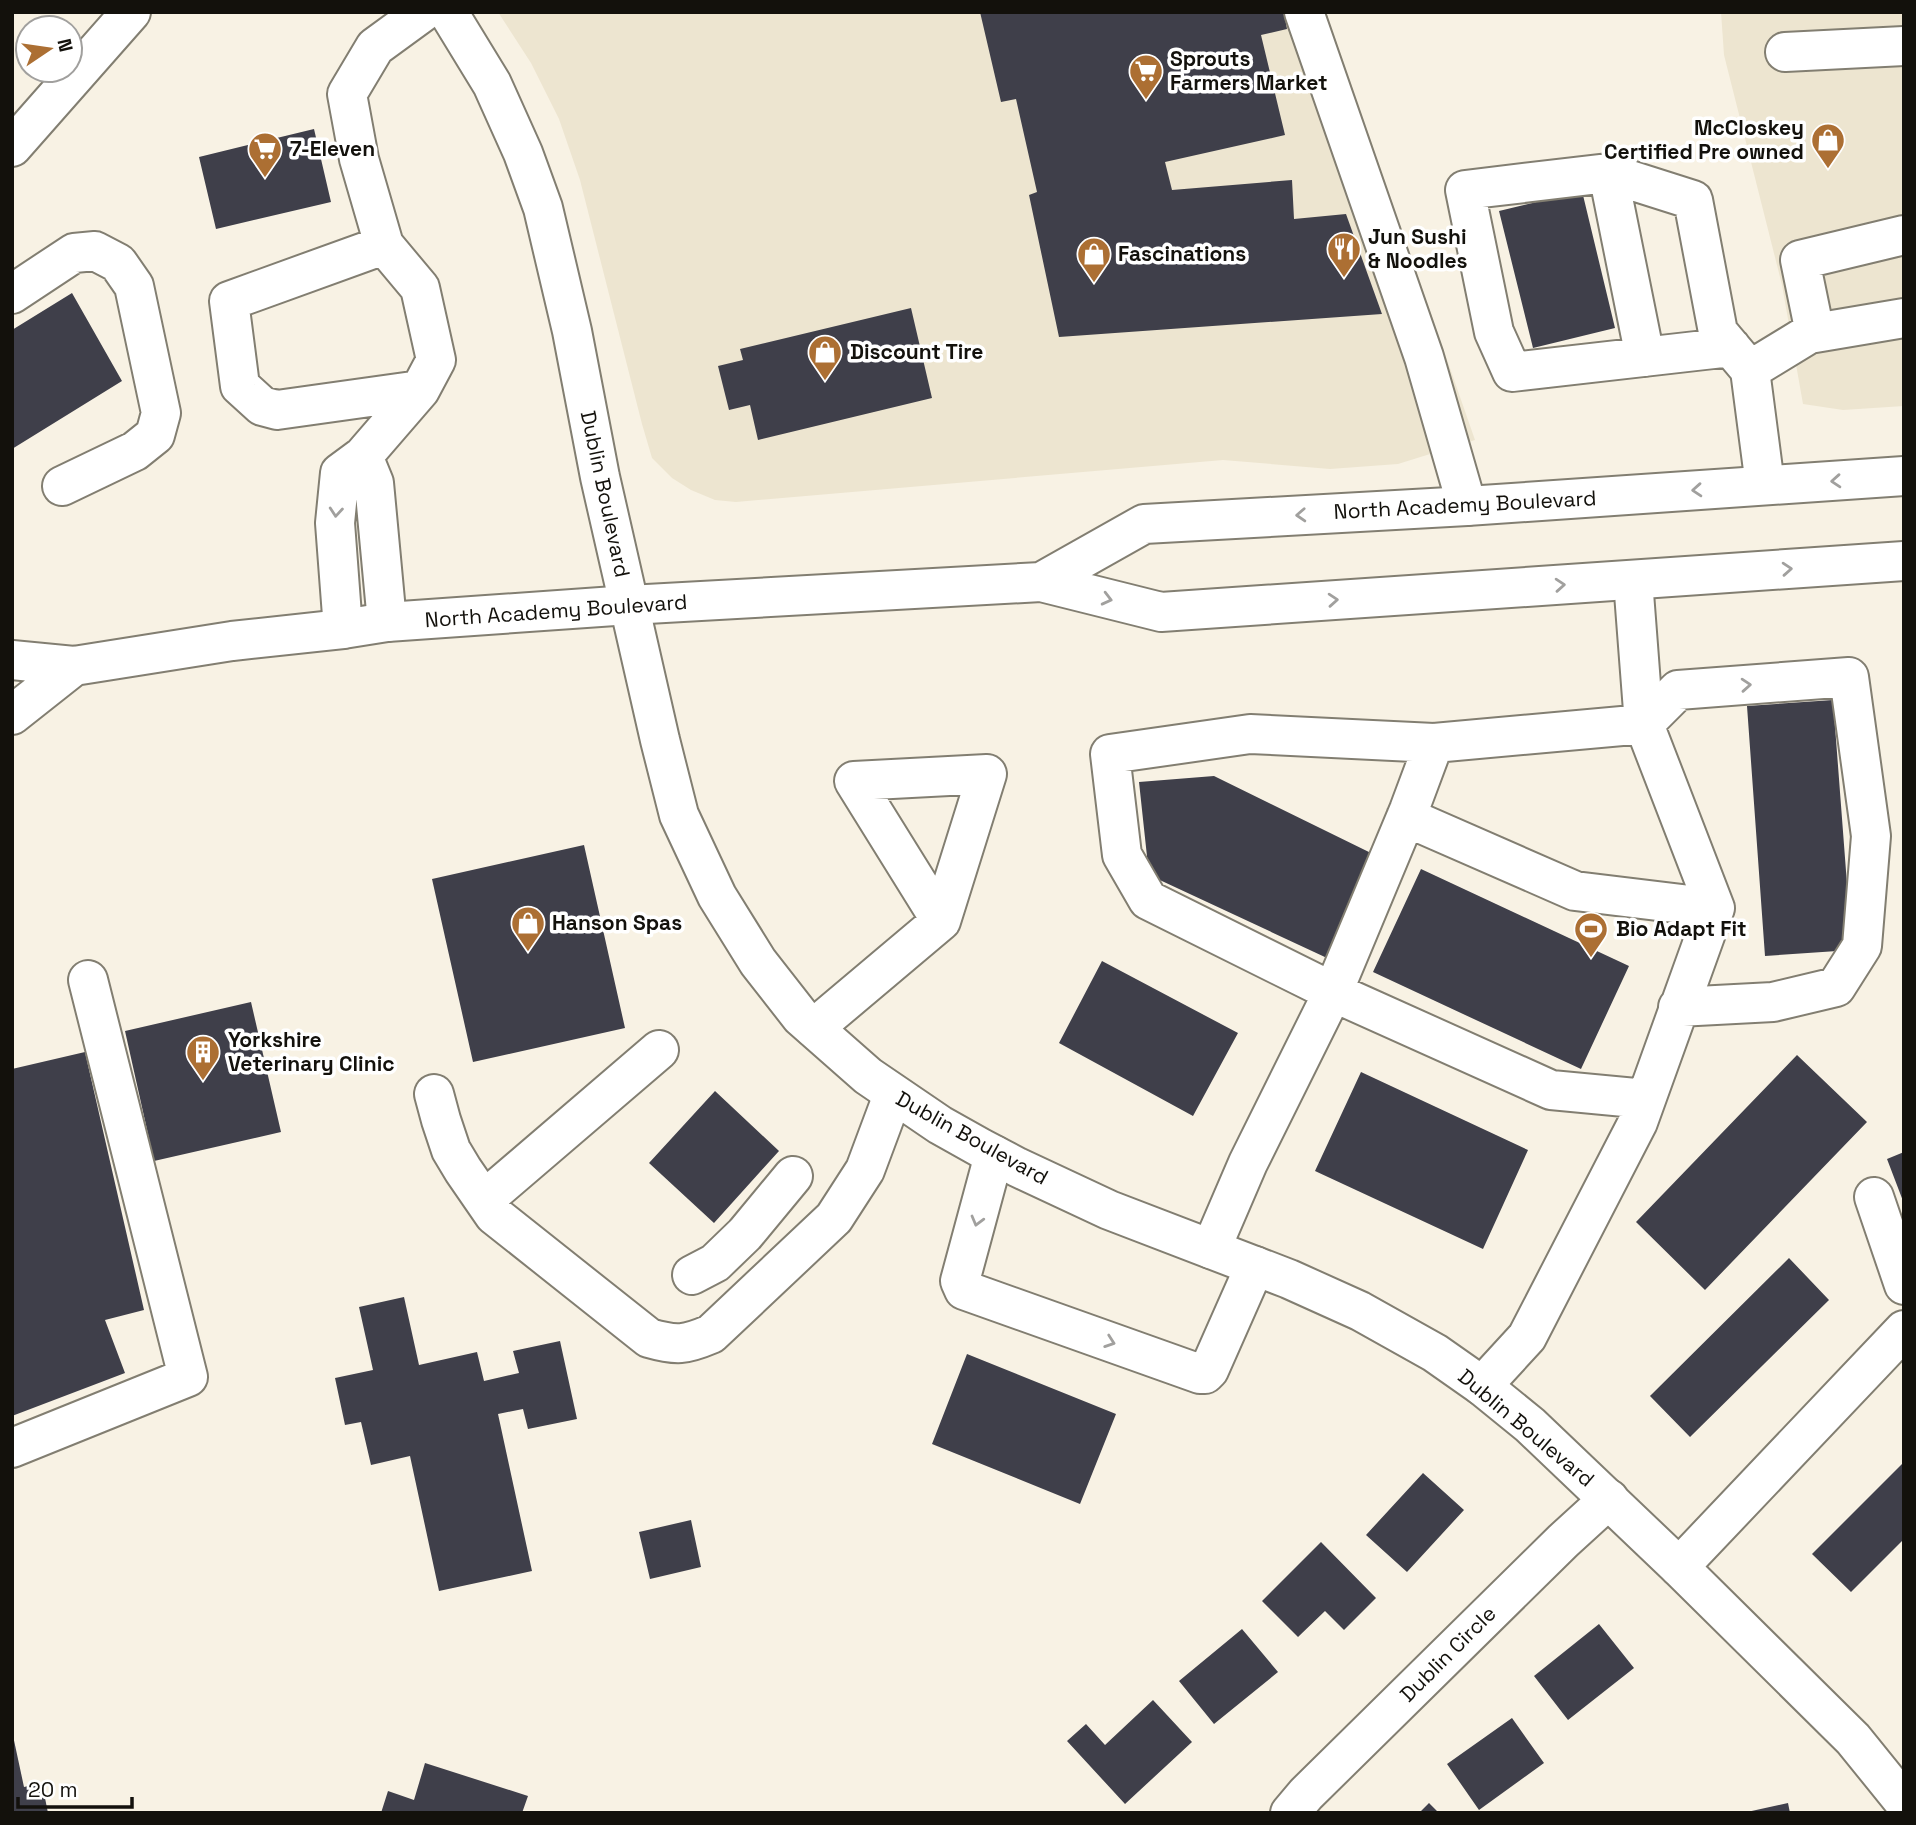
<svg xmlns="http://www.w3.org/2000/svg" width="1916" height="1825" viewBox="0 0 1916 1825" font-family="'Space Grotesk',sans-serif">
<style>
.built{fill:#ede5d0}
.building{fill:#3f3f4a}
.lines{fill:none;stroke-linecap:round;stroke-linejoin:round}
.minor-casing{stroke:#827e71;stroke-width:42}
.major-casing{stroke:#827e71;stroke-width:42}
.highway-casing{stroke:#827e71;stroke-width:42}
.minor{stroke:#fff;stroke-width:38}
.major{stroke:#fff;stroke-width:38}
.highway{stroke:#fff;stroke-width:38}
.oneway{stroke:#a1a09e}
.labels{text-anchor:middle;stroke-width:7;stroke-linejoin:round;paint-order:stroke}
.poi-label{font-size:21px;font-weight:bold;fill:#13110c;stroke:#fff;text-anchor:start}
.street-label{font-size:21px;fill:#13110c;stroke:#fff}
</style>
<rect width="100%" height="100%" fill="#f8f2e4"/>
<path class="built" d="M498,12H1326L1475,440L1398,464L1330,469L1223,460L736,502L715,500L691,490L672,478L652,458L642,424L580,180L559,119L531,63Z
M1721,12H1904V406L1843,410L1803,404L1782,285L1724,55Z"/>
<path class="building" d="M980,12H1284L1287,29L1261,35L1285,135L1165,162L1172,190L1292,180L1294,219L1346,214L1382,314L1059,337L1029,195L1037,192L1016,99L1001,102Z
M314,129L331,202L216,229L199,157Z
M1582,191L1615,328L1533,348L1499,211Z
M72,293L122,381L12,449V330Z
M911,308L932,398L758,440L750,405L729,410L718,366L743,360L740,349Z
M1833,700L1852,950L1765,956L1747,706Z
M1214,776L1373,854L1327,958L1149,875L1139,782Z
M584,845L625,1028L473,1062L432,879Z
M1421,869L1629,966L1581,1069L1373,972Z
M1102,961L1238,1033L1193,1116L1059,1043Z
M251,1002L281,1132L154,1161L125,1031Z
M85,1052L144,1310L105,1320L125,1373L12,1416V1069Z
M1797,1055L1867,1122L1705,1290L1636,1222Z
M1361,1072L1528,1150L1483,1249L1315,1171Z
M715,1091L779,1151L714,1223L649,1163Z
M1904,1152V1201H1903L1887,1159Z
M1789,1258L1829,1300L1690,1437L1650,1396Z
M404,1297L419,1365L477,1352L484,1381L519,1373L513,1351L560,1341L577,1419L528,1429L523,1409L498,1414L532,1571L439,1591L410,1456L371,1465L361,1422L345,1425L335,1378L373,1370L359,1307Z
M967,1354L1116,1414L1080,1504L932,1444Z
M1904,1462V1539L1851,1592L1812,1554Z
M1423,1473L1464,1510L1407,1572L1366,1535Z
M691,1520L701,1567L650,1579L639,1532Z
M1321,1542L1376,1598L1344,1630L1325,1611L1298,1637L1262,1601Z
M1599,1624L1634,1668L1568,1720L1534,1676Z
M1242,1629L1278,1672L1214,1724L1179,1681Z
M1153,1700L1192,1742L1125,1804L1067,1741L1086,1724L1105,1745Z
M1512,1718L1544,1763L1479,1810L1447,1764Z
M12,1731L24,1787L42,1783L48,1813H12Z
M425,1763L528,1796L522,1813H381L388,1791L414,1800Z
M1429,1803L1439,1813H1419Z
M1788,1803L1790,1813H1748L1747,1812Z"/>
<g class="lines">
<g class="minor-casing">
<path id="minor" d="M1304,12L1424,357L1467,506
M1785,52L1904,46
M12,147L131,12
M1608,173L1645,357
M384,245L229,301L240,386L262,406L277,410L420,390
M12,294L74,253L95,251L118,263L134,286L161,413L155,435L135,451L62,486
M1815,333L1800,260L1904,235
M1731,347L1512,372L1494,332L1465,190L1608,173L1693,200L1718,332L1750,370L1809,334L1904,318
M1750,370L1765,485
M363,456L374,483L387,622
M343,629L335,523L340,473L363,456L420,390L436,360L420,288L384,245L359,159L347,94L375,47L423,12
M1434,743L1409,810L1333,992L1551,1090L1646,1099
M1406,817L1575,891L1715,908
M814,1028L941,921L987,774L854,781L941,921
M434,1094L441,1120L451,1150L463,1170L494,1215L649,1338C677,1346 685,1345 711,1334L834,1218L865,1170L893,1095
M994,1155L960,1281L964,1290L1200,1374H1205L1209,1370L1255,1266
M1874,1197L1904,1285
M484,1200L659,1050
M1211,1249L1248,1163L1333,992L1148,900L1122,855L1110,754L1250,734L1434,743L1644,724L1633,580
M692,1275L715,1263L745,1234L793,1176
M1482,1386L1527,1337L1638,1122L1715,908L1644,724L1678,690L1849,677L1871,836L1862,946L1836,987L1773,1002L1678,1007
M12,1448L188,1377L88,980
M1679,1567L1904,1330
M1290,1813L1306,1794L1563,1541L1609,1499"/>
</g>
<g class="major-casing">
<path id="major" d="M448,12L492,84L523,153L543,208L572,331L600,477L660,740L679,815L717,896L758,962L801,1017L868,1076L940,1125L981,1148L1017,1167L1109,1210L1289,1279L1360,1311L1435,1353L1482,1386L1530,1425L1679,1567L1853,1739L1904,1802"/>
</g>
<g class="highway-casing">
<path id="highway" d="M1041,582L1144,524L1467,506L1904,476
M12,660L74,666L232,641L343,629L387,622L629,605L1041,582L1161,612L1904,561
M12,715L74,666"/>
</g>
<use href="#minor" class="minor"/>
<use href="#major" class="major"/>
<use href="#highway" class="highway"/>
</g>
<defs><path id="oneway-chevron" d="M-2-3.5L2.5 0L-2 3.5" fill="none" stroke-width="1.6" stroke-linecap="round" stroke-linejoin="round" transform="scale(1.75)"/></defs>
<g class="oneway">
<use href="#oneway-chevron" transform="translate(1836 481) rotate(176)"/>
<use href="#oneway-chevron" transform="translate(1697 490) rotate(176)"/>
<use href="#oneway-chevron" transform="translate(336 512) rotate(95)"/>
<use href="#oneway-chevron" transform="translate(1301 515) rotate(177)"/>
<use href="#oneway-chevron" transform="translate(1787 569) rotate(-4)"/>
<use href="#oneway-chevron" transform="translate(1560 585) rotate(-4)"/>
<use href="#oneway-chevron" transform="translate(1107 599) rotate(14)"/>
<use href="#oneway-chevron" transform="translate(1333 600) rotate(-4)"/>
<use href="#oneway-chevron" transform="translate(1746 685) rotate(-4)"/>
<use href="#oneway-chevron" transform="translate(977 1221) rotate(105)"/>
<use href="#oneway-chevron" transform="translate(1110 1342) rotate(19)"/>
</g>
<defs>
<g id="supermarket-pin" transform="scale(1.75)"><path d="M0 17L-7.5 6A9.5 9.5 0 1 1 7.5 6Z" fill="#ac6f33" stroke="#fff"/><path d="M-6-5.5h2.5l.6 2H6L4.5 2H-2.5L-4.4-4H-6ZM-1.5 3.2a1.3 1.3 0 1 0 .1 0ZM3 3.2a1.3 1.3 0 1 0 .1 0Z" fill="#fff"/></g>
<g id="shop-pin" transform="scale(1.75)"><path d="M0 17L-7.5 6A9.5 9.5 0 1 1 7.5 6Z" fill="#ac6f33" stroke="#fff"/><path d="M-5-2.5h2.3a2.7 3.5 0 0 1 5.4 0H5L5.5 6h-11ZM-1.5-2.5h3a1.5 2.3 0 0 0-3 0Z" fill="#fff"/></g>
<g id="restaurant-pin" transform="scale(1.75)"><path d="M0 17L-7.5 6A9.5 9.5 0 1 1 7.5 6Z" fill="#ac6f33" stroke="#fff"/><path d="M-5-6h1v4h1v-4h1v4h1v-4h1v5L-1.5 .5V6h-2V.5L-5-1ZM5-6V6H3V1.5H1.5Q1.5-4 5-6Z" fill="#fff"/></g>
<g id="stadium-pin" transform="scale(1.75)"><path d="M0 17L-7.5 6A9.5 9.5 0 1 1 7.5 6Z" fill="#ac6f33" stroke="#fff"/><path d="M0-5a6.5 5 0 1 0 0 10a6.5 5 0 1 0 0-10ZM-3.5-1.8h7v3.6h-7Z" fill="#fff"/></g>
<g id="building-pin" transform="scale(1.75)"><path d="M0 17L-7.5 6A9.5 9.5 0 1 1 7.5 6Z" fill="#ac6f33" stroke="#fff"/><path d="M-4-6H4V6H1V3H-1V6H-4ZM-2.5-4.3h1.7v1.8h-1.7ZM.8-4.3h1.7v1.8H.8ZM-2.5-1h1.7V.8h-1.7ZM.8-1h1.7V.8H.8Z" fill="#fff"/></g>
</defs>
<g fill-rule="evenodd">
<use href="#supermarket-pin" x="1146" y="71"/>
<use href="#shop-pin" x="1828" y="140"/>
<use href="#supermarket-pin" x="265" y="149"/>
<use href="#restaurant-pin" x="1344" y="249"/>
<use href="#shop-pin" x="1094" y="254"/>
<use href="#shop-pin" x="825" y="352"/>
<use href="#shop-pin" x="528" y="923"/>
<use href="#stadium-pin" x="1591" y="929"/>
<use href="#building-pin" x="203" y="1052"/>
</g>
<g class="labels">
<g class="poi-label">
<text x="1170" y="66">Sprouts<tspan x="1170" dy="24">Farmers Market</tspan></text>
<text x="1804" y="135" text-anchor="end">McCloskey<tspan x="1804" dy="24">Certified Pre owned</tspan></text>
<text x="290" y="156">7-Eleven</text>
<text x="1368" y="244">Jun Sushi<tspan x="1368" dy="24">&amp; Noodles</tspan></text>
<text x="1118" y="261">Fascinations</text>
<text x="850" y="359">Discount Tire</text>
<text x="552" y="930">Hanson Spas</text>
<text x="1616" y="936">Bio Adapt Fit</text>
<text x="228" y="1047">Yorkshire<tspan x="228" dy="24">Veterinary Clinic</tspan></text>
</g>
<g class="street-label">
<text transform="translate(605 494) rotate(78)" y="7">Dublin Boulevard</text>
<text transform="translate(1465 505) rotate(-3)" y="7">North Academy Boulevard</text>
<text transform="translate(556 611) rotate(-4)" y="7">North Academy Boulevard</text>
<text transform="translate(972 1138) rotate(29)" y="7">Dublin Boulevard</text>
<text transform="translate(1526 1428) rotate(40)" y="7">Dublin Boulevard</text>
<text transform="translate(1448 1654) rotate(-45)" y="7">Dublin Circle</text>
</g>
</g>
<rect width="1916" height="1825" fill="none" stroke="#13110c" stroke-width="28"/>
<g transform="translate(49 49) rotate(77)"><circle r="33" fill="#ffffff" stroke="#a1a09e" stroke-width="2"/>
<path d="M0-5L12 26L0 18L-12 26Z" fill="#ac6f33"/>
<text y="-10" font-size="19" font-weight="bold" text-anchor="middle" fill="#13110c">N</text>
</g>
<path d="M18 1797v10h114v-10" fill="none" stroke="#13110c" stroke-width="3.5"/>
<text x="28" y="1797" font-size="21" fill="#13110c" stroke="#ffffff" stroke-width="5" paint-order="stroke">20 m</text>
</svg>
